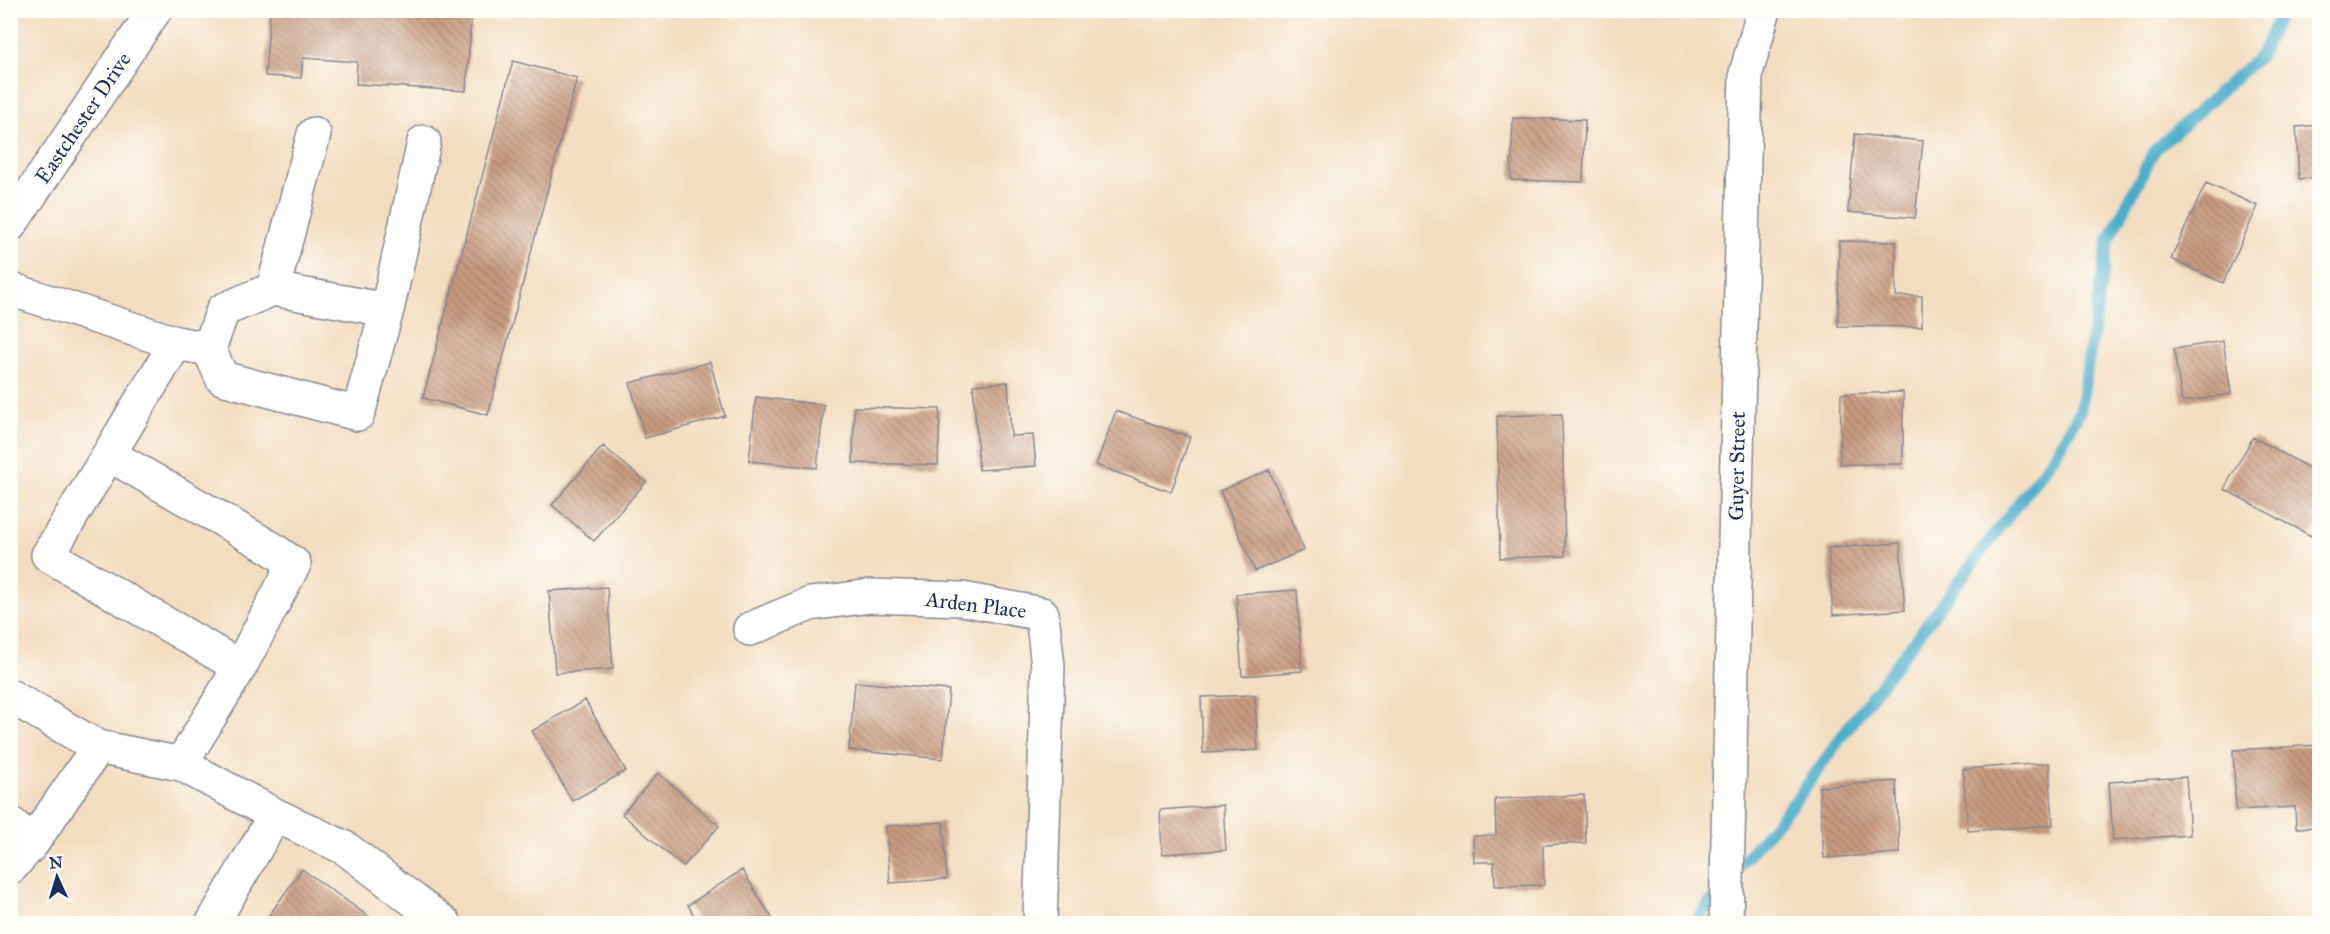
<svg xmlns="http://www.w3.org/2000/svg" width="2330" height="934" viewBox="0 0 2330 934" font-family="'IM FELL Great Primer',serif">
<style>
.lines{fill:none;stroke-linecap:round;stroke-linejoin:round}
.stream{stroke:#4badca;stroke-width:12}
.building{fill:url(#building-back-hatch)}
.minor-casing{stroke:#87868f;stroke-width:36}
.major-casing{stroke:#87868f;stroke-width:36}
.minor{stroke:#fff;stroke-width:33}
.major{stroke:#fff;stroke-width:33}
.labels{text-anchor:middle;stroke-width:4.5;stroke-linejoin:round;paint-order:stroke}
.street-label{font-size:21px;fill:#1b2f5e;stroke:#fdfcf7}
</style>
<defs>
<pattern id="building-back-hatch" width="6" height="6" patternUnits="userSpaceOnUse" patternTransform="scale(1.5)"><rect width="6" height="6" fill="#c89b80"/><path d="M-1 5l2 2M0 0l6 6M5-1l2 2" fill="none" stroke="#a27f6c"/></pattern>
</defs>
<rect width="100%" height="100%" fill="#fdfcf7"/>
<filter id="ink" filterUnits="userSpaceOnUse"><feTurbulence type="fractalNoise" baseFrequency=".0167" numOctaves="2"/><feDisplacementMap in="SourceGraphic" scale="12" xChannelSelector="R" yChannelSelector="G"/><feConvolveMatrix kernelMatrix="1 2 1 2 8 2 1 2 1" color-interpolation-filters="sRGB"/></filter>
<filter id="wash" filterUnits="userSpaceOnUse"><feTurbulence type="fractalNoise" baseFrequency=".008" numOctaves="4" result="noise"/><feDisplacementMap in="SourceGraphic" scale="24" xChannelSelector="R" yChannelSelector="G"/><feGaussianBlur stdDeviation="1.35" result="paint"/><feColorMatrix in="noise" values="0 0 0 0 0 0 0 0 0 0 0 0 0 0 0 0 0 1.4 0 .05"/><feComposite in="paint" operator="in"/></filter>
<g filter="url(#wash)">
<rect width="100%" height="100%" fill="#f3ddc0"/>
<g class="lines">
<path class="stream" d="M1735,871L1799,796L1847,729L2055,455L2080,411L2108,242L2154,151L2261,55L2282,10
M1694,924L1719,891"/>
</g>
<g id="blocks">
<path class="building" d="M270,10H472L466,91L356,84L357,62L303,58L301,78L265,76Z
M513,61L577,78L488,415L423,398Z
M1513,118L1585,120L1583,182L1511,180Z
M2320,125V177L2299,179L2296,127Z
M1855,134L1923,141L1915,218L1848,212Z
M2206,183L2258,206L2223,283L2171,259Z
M1839,241L1896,242V296H1922V327L1838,326Z
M2223,341L2231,394L2182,402L2174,349Z
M710,362L725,416L645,438L630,383Z
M1008,382L1011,436L1033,435L1036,466L979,470L973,385Z
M1903,392V464H1840L1841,394Z
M756,397L824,405L817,468L749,461Z
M854,407L940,409L938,465L853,463Z
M1116,411L1190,437L1171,492L1096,465Z
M1562,414L1565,556L1500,558L1497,416Z
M2253,437L2320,474V521L2311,536L2224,489Z
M603,446L646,482L594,541L552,505Z
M1269,470L1304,550L1255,571L1220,491Z
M1900,543L1905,610L1833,615L1828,548Z
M607,587L613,669L555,673L549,591Z
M1297,590L1302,671L1242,676L1236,594Z
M855,682L949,690L943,759L849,750Z
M1255,695L1258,750L1203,753L1201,697Z
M585,700L626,771L572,801L532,731Z
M2320,745V827L2296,828L2295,807L2236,810L2233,750Z
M2049,763L2053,825L1968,831L1963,769Z
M658,773L719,826L683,867L622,814Z
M2186,777L2190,835L2113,840L2109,782Z
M1896,781L1900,853L1824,858L1819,787Z
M1584,795L1586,843L1543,845L1544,885L1495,886L1494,862H1474L1473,836L1496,835L1495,799Z
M1223,805L1226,850L1162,854L1160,810Z
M943,822L947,879L890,883L886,826Z
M302,869L379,924H263Z
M742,870L776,924H699L688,905Z"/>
</g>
</g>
<g filter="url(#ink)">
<use href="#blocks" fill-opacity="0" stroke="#87868f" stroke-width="1.5"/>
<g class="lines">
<g class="minor-casing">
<path id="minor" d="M10,289L176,343L209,349L222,378L358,414L387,310L424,142
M273,289L314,134
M176,343L48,555L240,667
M209,349L223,310L273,289L387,310
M110,455L271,548L294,564L240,667L181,764
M750,629L810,604L871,596L962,599L1042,614L1048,666L1040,924
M10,696L98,747L33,842L10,868
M98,747L181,764L275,815L345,848L445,924
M10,823L33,842
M212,924L275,815
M1726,924L1746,73L1764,10"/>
</g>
<g class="major-casing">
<path id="major" d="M10,225L155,10"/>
</g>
<use href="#minor" class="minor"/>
<use href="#major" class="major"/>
</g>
</g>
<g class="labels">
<g class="street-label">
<text transform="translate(83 118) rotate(-56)" y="7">Eastchester Drive</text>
<text transform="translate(1737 466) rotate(-89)" y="7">Guyer Street</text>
<text transform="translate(976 605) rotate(7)" y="7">Arden Place</text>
</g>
</g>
<rect width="2330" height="934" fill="none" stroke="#fdfcf7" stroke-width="36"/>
<g transform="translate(57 877) rotate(356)" stroke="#fdfcf7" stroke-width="4.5" paint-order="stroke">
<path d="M0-4.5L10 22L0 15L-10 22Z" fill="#1b2f5e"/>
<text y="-9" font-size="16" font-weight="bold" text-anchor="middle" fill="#1b2f5e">N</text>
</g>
</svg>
